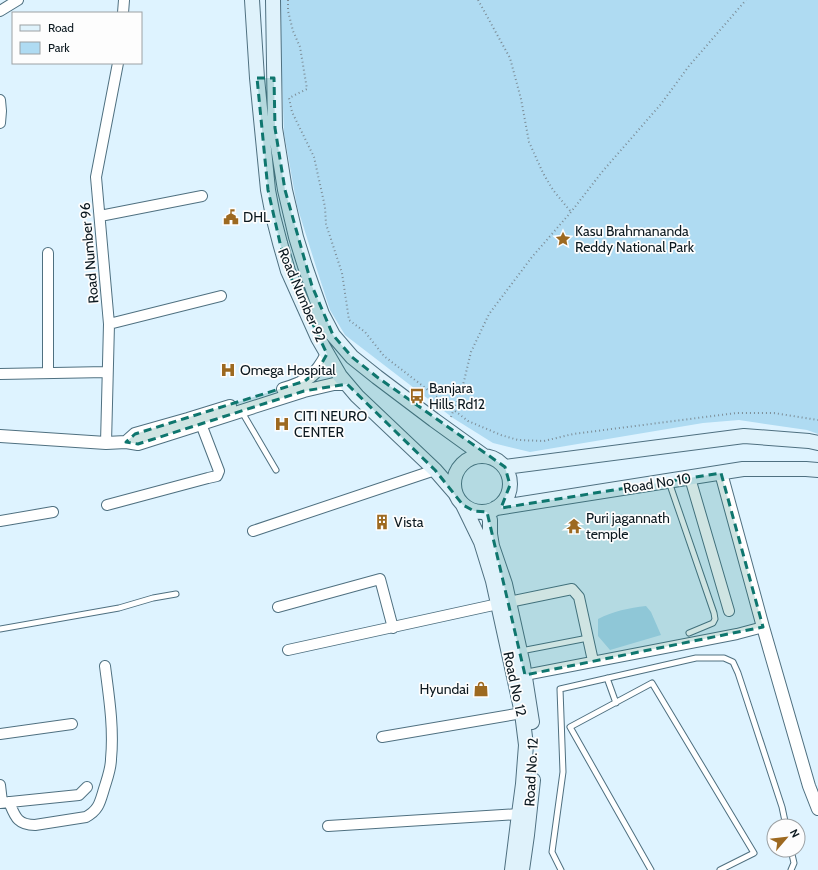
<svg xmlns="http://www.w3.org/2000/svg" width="818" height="870" viewBox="0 0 818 870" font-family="Cabin,sans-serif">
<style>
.green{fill:#afdbf2}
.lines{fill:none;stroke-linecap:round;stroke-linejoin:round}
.service-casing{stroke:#4f7080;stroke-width:7}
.minor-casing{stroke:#4f7080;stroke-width:12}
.tertiary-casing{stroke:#4f7080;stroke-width:14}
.secondary-casing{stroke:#4f7080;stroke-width:16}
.path{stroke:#7c8d97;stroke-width:2;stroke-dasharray:1 3;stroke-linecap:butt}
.service{stroke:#fff;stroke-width:5}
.minor{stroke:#fff;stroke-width:10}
.tertiary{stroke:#fff;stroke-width:12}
.secondary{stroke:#dff2fb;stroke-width:14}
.marked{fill:#0f766e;fill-opacity:0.2;stroke:#0f766e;stroke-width:3;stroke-dasharray:8 5;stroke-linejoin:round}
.labels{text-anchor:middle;stroke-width:3.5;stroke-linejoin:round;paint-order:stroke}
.poi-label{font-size:14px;fill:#0b181f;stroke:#fdfdfd;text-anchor:start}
.street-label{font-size:14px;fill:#0b181f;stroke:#fdfdfd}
</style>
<rect width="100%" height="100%" fill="#def3ff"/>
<path class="green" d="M279,0H818V434L807,430L739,420L703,423L530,452L493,443L453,418L345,335L330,310L318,273L297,206L284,133Z
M646,606L651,612L661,635L610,650L598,636V619C613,611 629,608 646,606Z"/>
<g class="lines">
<g class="service-casing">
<path id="service" d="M242,412L276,470
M669,482L714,613L715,619L713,623L689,633
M0,629L119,608L153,598L176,594
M521,651L588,638
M607,678L616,703
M561,870L552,852L563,772L560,689L696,658H724L733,662L738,673L782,807L786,826
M651,870L570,727L652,683L754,853L720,870
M791,870L794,863L791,850"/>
</g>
<g class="minor-casing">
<path id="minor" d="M0,11L18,0
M123,13L124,0
M0,100L1,111L0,123
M100,216L202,196
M48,253V373
M109,324L221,296
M0,374L107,372
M106,443L109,324L96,177L118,63
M690,478L729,611
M107,505L208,478L217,476L219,471L201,424
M0,521L53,512
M253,531L435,470
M509,602L572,589L579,597L593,661
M278,607L380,579L393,628
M288,650L498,604
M525,675L737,634L763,627
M0,734L72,724
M382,737L522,713
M0,785L2,802
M9,802C15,816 17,825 35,825L86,817C99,810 100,802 104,789C107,779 111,769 111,759C114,728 109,697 105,666
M0,803L79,795L87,787
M328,826L519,814"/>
</g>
<g class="tertiary-casing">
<path id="tertiary" d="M283,389C307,382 316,376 327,354
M0,436L106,443L126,442L138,444L201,424L304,391L334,384H347
M126,442L135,434L188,419L230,406
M721,473L763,627L809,786L818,809"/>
</g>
<g class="secondary-casing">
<path id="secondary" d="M252,0L257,78L268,190L273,216L280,243L288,271L318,338L340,376L357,396L435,470L455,493
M273,0L275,128L285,190L296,237L305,266L312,286L322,314L333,335L352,357L377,377L434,420L484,456
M454 484a28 28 0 1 1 56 0a28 28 0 1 1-56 0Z
M505,467L744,436L809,441L818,443
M463,505L481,542L493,581L522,713L526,745L523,784L519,814L512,870
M496,508L743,469H806L818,470
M487,512L490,520V534L492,546L505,584L523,665L532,722
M522,870L527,835L533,780"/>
</g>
<path class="path" d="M288,0V11L293,31L300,47L307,89L289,98L292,112L314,157L325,207L326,224L342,273L349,320L365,332L384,356L468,421L501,435L518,440L544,441L573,434L736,413H774L818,420
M478,0L510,58L521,99L529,142L543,173L553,190L571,212
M451,417L463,385L471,352L489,314L532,257L571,212L602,172L661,104L689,66L746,0"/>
<use href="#service" class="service"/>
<use href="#minor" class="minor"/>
<use href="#tertiary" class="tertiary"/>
<use href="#secondary" class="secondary"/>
</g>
<path class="marked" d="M257,78H274L275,128L285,190L312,286L333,335L352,357L377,377L505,467L510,485L501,508L721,473L763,627L525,675L487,512L474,511L463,505L435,470L347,384L304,391L138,444L126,442L135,434L305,381L318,370L327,354L288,271L280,243L268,190Z"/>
<defs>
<g id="civic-bare" transform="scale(1.2)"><path d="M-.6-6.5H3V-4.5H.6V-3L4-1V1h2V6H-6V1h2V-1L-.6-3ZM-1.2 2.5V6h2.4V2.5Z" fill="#9d6920" stroke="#fdfdfd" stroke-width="2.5" paint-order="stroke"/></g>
<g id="sight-bare" transform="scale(1.2)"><path d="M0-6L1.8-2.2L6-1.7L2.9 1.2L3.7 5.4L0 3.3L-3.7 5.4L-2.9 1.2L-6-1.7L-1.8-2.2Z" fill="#9d6920" stroke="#fdfdfd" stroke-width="2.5" paint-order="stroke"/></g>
<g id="hospital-bare" transform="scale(1.2)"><path d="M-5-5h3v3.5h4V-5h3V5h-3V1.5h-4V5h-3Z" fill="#9d6920" stroke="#fdfdfd" stroke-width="2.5" paint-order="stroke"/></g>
<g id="bus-bare" transform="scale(1.2)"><path d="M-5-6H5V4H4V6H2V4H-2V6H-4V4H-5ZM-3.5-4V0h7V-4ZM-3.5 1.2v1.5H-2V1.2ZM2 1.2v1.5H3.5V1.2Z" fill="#9d6920" stroke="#fdfdfd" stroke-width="2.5" paint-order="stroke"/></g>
<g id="building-bare" transform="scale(1.2)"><path d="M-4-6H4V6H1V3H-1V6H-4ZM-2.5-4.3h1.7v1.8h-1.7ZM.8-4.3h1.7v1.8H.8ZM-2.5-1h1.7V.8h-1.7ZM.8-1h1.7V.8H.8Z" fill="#9d6920" stroke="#fdfdfd" stroke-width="2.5" paint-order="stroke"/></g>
<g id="temple-bare" transform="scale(1.2)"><path d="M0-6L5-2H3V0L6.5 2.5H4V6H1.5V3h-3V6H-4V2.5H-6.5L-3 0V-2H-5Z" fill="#9d6920" stroke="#fdfdfd" stroke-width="2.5" paint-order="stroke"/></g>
<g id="shop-bare" transform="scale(1.2)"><path d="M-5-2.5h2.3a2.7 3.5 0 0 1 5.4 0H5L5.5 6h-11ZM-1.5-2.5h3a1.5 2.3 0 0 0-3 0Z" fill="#9d6920" stroke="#fdfdfd" stroke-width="2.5" paint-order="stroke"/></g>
</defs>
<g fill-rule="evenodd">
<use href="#civic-bare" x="231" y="217"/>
<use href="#sight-bare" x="563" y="239"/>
<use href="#hospital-bare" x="228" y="370"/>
<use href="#bus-bare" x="417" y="396"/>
<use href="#hospital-bare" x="282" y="424"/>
<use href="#building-bare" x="382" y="522"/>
<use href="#temple-bare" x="574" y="526"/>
<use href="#shop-bare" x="481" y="689"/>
</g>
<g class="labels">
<g class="poi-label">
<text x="243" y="222">DHL</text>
<text x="575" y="236">Kasu Brahmananda<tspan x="575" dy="16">Reddy National Park</tspan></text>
<text x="240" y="375">Omega Hospital</text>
<text x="429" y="393">Banjara<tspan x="429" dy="16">Hills Rd12</tspan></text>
<text x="294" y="421">CITI NEURO<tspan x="294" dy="16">CENTER</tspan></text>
<text x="586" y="523">Puri jagannath<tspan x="586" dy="16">temple</tspan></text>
<text x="394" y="527">Vista</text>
<text x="469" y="694" text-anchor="end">Hyundai</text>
</g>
<g class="street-label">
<text transform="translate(89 253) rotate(-95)" y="5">Road Number 96</text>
<text transform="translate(302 295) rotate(67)" y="5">Road Number 92</text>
<text transform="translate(657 483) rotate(-9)" y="5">Road No 10</text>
<text transform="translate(515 684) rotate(78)" y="5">Road No 12</text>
<text transform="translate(531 772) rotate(-87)" y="5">Road No. 12</text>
</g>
</g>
<rect x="12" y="12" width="130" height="52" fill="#fdfdfd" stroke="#9ca1a4"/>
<rect x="20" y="25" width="20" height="6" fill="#dff2fb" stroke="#9ca1a4"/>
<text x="48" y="32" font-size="12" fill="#0b181f">Road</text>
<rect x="20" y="42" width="20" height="12" fill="#afdbf2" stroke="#9ca1a4"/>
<text x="48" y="52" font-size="12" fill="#0b181f">Park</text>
<g transform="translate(786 838) rotate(62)"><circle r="19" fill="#fdfdfd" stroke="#9ca1a4"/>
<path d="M0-3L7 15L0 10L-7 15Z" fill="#9d6920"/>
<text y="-6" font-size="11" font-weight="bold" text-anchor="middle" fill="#0b181f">N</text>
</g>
</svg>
